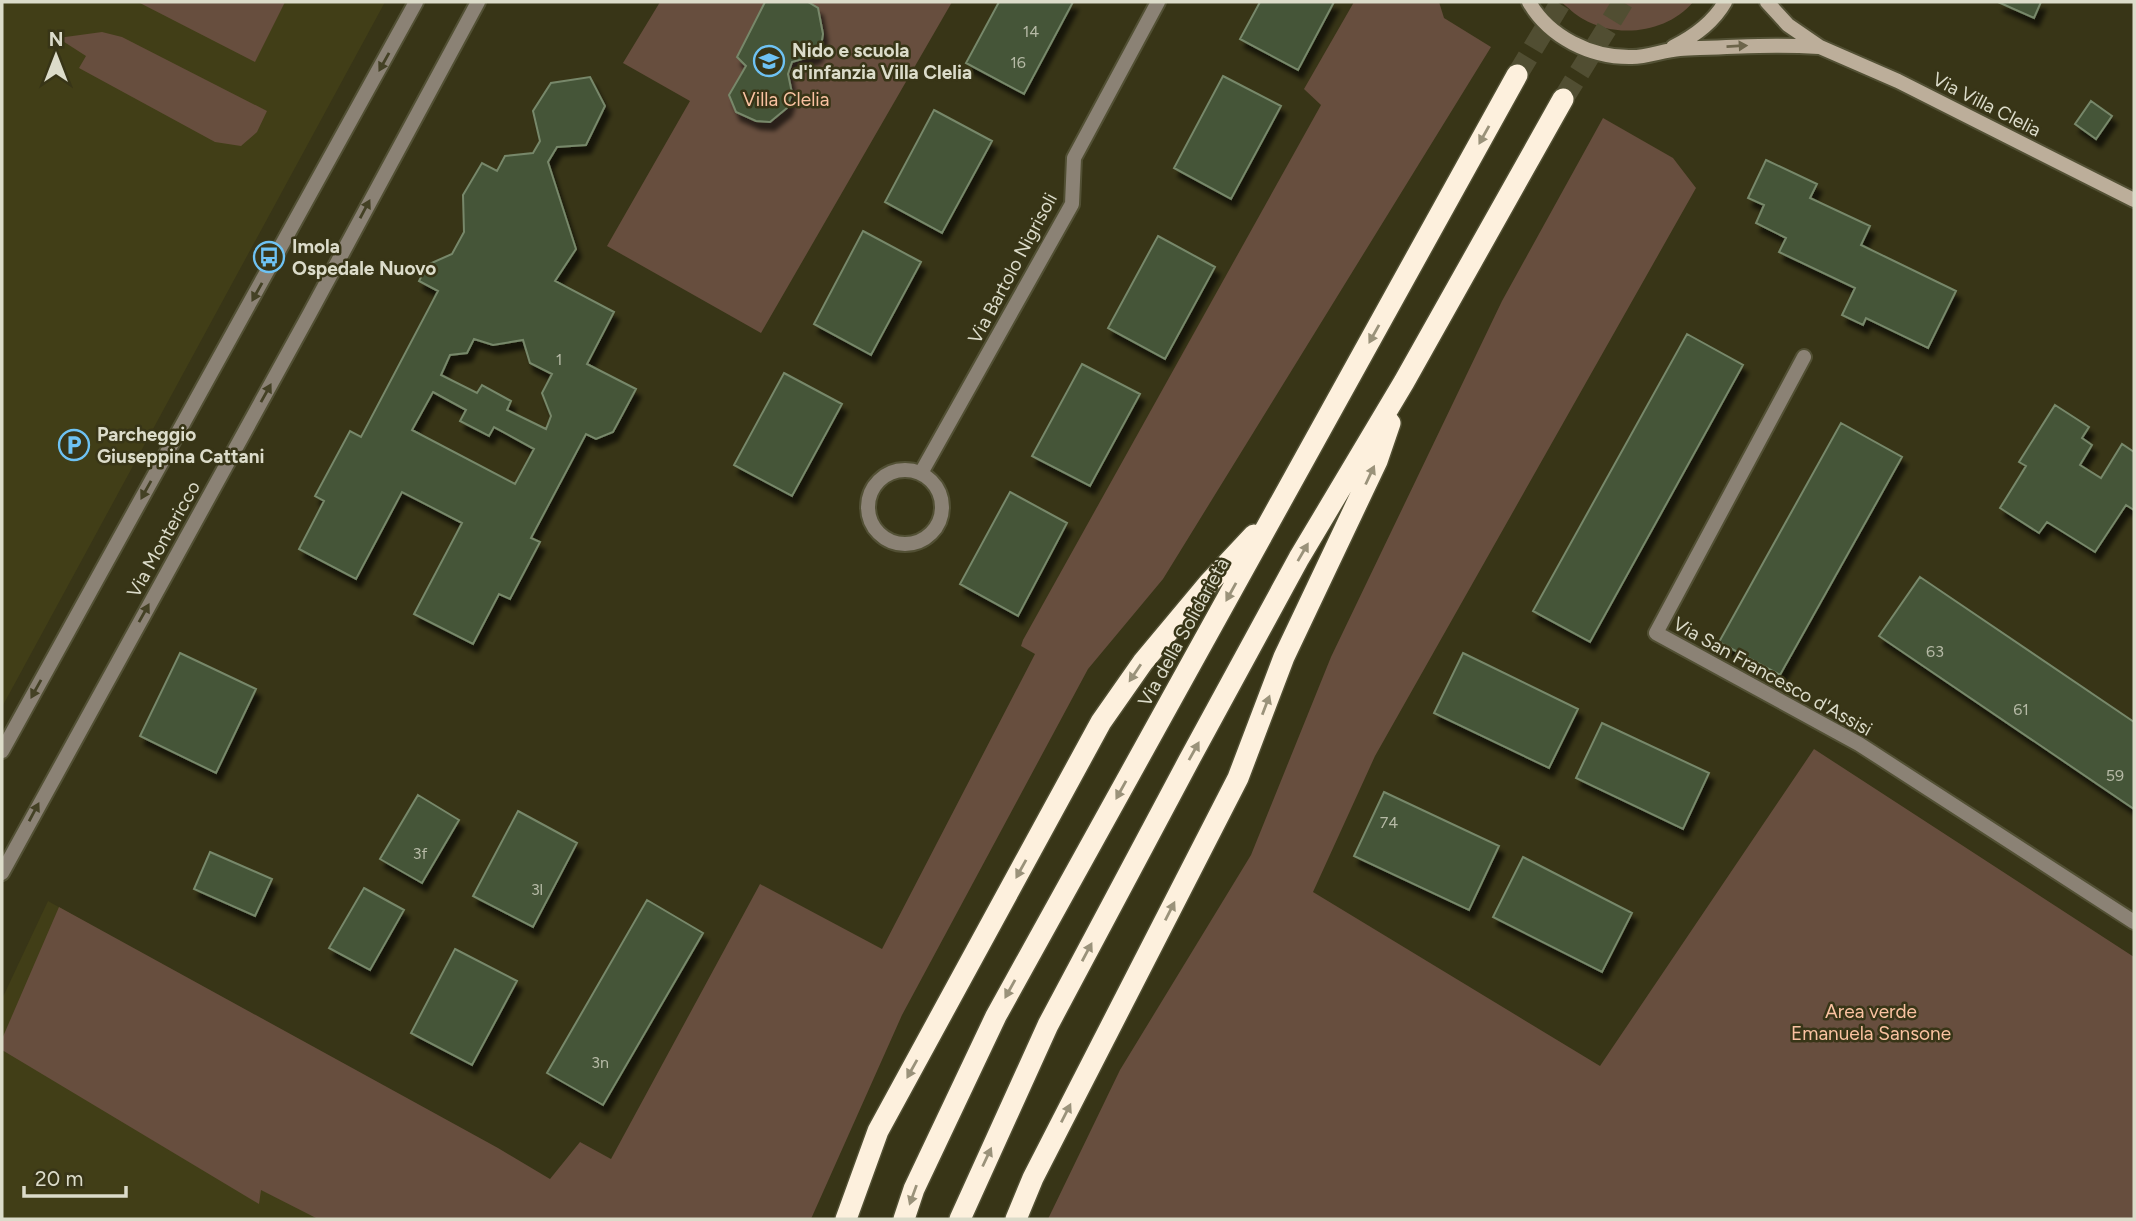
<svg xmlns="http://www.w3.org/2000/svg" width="2136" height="1221" viewBox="0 0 2136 1221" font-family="Figtree,sans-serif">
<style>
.built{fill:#413e17}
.green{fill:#674e3e}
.building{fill:#455439;stroke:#77886a;stroke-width:2;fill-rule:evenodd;filter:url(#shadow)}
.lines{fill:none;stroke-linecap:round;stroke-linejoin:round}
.highway-tunnel{stroke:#514e32;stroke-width:21;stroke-dasharray:21 10;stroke-linecap:butt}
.street-casing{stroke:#525034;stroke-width:18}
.secondary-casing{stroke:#525034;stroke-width:18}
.highway-casing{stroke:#525034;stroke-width:24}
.street{stroke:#8b8275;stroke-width:14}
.secondary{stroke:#bcae9a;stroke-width:14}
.highway{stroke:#fdf0dd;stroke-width:21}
.oneway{fill:#6d654b}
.oneway2{fill:#444125}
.oneway3{fill:#9a927a}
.labels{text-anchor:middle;stroke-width:5;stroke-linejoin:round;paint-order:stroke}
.number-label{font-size:16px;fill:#b6baa6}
.poi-label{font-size:19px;font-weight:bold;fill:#dcdcca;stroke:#383517;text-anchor:start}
.park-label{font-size:19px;fill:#fac2a1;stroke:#383517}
.street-label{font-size:19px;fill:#dcdcca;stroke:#383517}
</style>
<defs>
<filter id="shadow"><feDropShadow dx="4.5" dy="8" stdDeviation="2" flood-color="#0009"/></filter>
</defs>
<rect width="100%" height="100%" fill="#383517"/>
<path class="built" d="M2,2H385L2,707Z
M48,901L344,1067L617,1219H2V999Z"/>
<path class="green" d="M138,2H285L255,62Z
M660,2H952L761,333L607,246L690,101L623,63Z
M1354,2H1439L1444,18L1491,47L1163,579L1088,669L902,1015L811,1219H318L261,1190L259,1204L2,1050V1039L59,907L498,1148L550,1179L580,1142L611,1159L760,884L882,949L1035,654L1021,646L1023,640L1321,105L1304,89Z
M1561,2H1693C1667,33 1617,39 1583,19C1575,15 1568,7 1561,2Z
M102,32L122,37L267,111L257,132L241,146L215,142L79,68L86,56L58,38Z
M1603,118L1673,158L1696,188L1375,756L1313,892L1600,1066L1814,749L2134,957V1219H1048L1120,1070L1251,855L1331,657L1502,301Z"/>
<path class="building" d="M765,2H808L818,8L823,34L821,46L816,55L792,62L788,74L792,93L787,108L770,122L756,121L736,112L729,95L746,66L737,57Z
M999,2H1073L1024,94L966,63Z
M1260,2H1334L1298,70L1240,39Z
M1998,2H2041L2034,18Z
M1223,76L1281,106L1231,199L1174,168Z
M590,77L605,106L586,145L557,147L548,162L576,249L555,281L614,312L587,364L636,389L613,432L596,439L586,434L531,538L540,542L510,599L499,594L473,644L414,614L462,523L402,492L356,579L299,549L324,501L315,496L350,431L361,437L438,291L419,281L427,265L452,254L464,232L463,195L482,163L497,171L505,156L533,153L540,141L533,111L551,83ZM474,339L493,345L523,340L530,363L552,374L542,393L551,416L546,429L507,410L511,401L482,385L477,393L441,375L450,355L467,353ZM433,392L466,410L460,421L489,436L494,427L534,449L515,484L412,430Z
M2091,101L2112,116L2096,139L2075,124Z
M934,110L992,141L942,233L885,202Z
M1766,160L1817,184L1810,198L1870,226L1861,245L1956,291L1928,348L1866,318L1863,325L1842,315L1855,288L1779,252L1786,238L1756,223L1764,205L1748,198Z
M863,231L921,262L871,355L814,324Z
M1158,236L1215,267L1165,359L1108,328Z
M1687,334L1743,365L1590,642L1533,611Z
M1082,364L1140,394L1090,486L1032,456Z
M784,373L842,404L792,496L734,465Z
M2055,405L2089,427L2082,438L2092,445L2080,465L2101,478L2122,444L2134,452V510L2126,505L2095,552L2047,522L2039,533L2000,508L2026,466L2019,462Z
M1841,423L1902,457L1780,675L1719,642Z
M1010,492L1067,523L1018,616L960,584Z
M1920,577L2134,722V809L1879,636Z
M180,653L256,689L216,773L140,736Z
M1463,653L1578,709L1549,768L1434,713Z
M1602,723L1709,773L1683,829L1576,778Z
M1384,792L1499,846L1469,910L1354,856Z
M418,795L459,820L422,883L380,859Z
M518,811L577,843L533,927L473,896Z
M210,852L272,879L255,916L194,889Z
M1523,857L1632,913L1602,972L1493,917Z
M364,888L404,910L370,970L329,948Z
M647,900L703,933L603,1105L547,1073Z
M455,949L517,981L472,1065L411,1033Z"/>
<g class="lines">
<path class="highway-tunnel" d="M1517,75L1561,2
M1563,99L1623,2"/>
<g class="street-casing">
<path id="street" d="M1804,357L1656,633L1859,744L2134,922
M868 507a37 37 0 1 1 74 0a37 37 0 1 1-74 0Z
M921,473L1072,204L1074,158L1158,2
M2,751L416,2
M2,873L310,313L478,2"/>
</g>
<g class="secondary-casing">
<path id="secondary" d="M1529,2C1549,37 1591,58 1632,57C1648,57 1664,50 1680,49C1726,47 1772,44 1819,47
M1767,2L1788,25L1820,47L1898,81L2134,200
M1673,47C1695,36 1713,23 1725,2"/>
</g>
<g class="highway-casing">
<path id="highway" d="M846,1219L878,1131L1101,722L1143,662L1209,583L1254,535
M904,1219L914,1189L996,1016L1517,75
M960,1219L1048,1025L1188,762L1299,558L1404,382L1563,99
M1016,1219L1033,1178L1238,778L1284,657L1377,461L1390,423"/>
</g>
<use href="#street" class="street"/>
<use href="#secondary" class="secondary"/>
<use href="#highway" class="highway"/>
</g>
<defs><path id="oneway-solid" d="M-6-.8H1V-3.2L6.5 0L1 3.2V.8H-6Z" transform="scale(1.75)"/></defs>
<use class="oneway" href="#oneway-solid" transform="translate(1737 46) rotate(-3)"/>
<g class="oneway2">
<use href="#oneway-solid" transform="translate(384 62) rotate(119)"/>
<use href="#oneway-solid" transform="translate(365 209) rotate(-62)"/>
<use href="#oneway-solid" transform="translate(257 292) rotate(119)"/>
<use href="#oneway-solid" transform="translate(266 393) rotate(-61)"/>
<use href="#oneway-solid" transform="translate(146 490) rotate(119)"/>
<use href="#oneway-solid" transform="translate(144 613) rotate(-61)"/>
<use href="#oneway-solid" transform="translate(36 689) rotate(119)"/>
<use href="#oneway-solid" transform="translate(34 812) rotate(-62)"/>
</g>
<g class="oneway3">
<use href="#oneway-solid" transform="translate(1484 135) rotate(119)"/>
<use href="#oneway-solid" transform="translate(1374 334) rotate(119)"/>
<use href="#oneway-solid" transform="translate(1370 475) rotate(-65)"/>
<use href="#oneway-solid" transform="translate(1303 552) rotate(-60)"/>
<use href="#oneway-solid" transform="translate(1231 592) rotate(119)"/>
<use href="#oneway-solid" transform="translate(1135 673) rotate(124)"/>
<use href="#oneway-solid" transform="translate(1266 705) rotate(-69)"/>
<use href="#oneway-solid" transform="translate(1194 751) rotate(-61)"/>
<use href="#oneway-solid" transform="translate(1121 790) rotate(119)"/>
<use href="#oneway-solid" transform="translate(1021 869) rotate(119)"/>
<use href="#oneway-solid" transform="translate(1170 911) rotate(-63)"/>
<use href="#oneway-solid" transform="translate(1087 952) rotate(-62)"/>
<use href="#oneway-solid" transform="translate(1010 989) rotate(119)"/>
<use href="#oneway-solid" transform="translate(912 1069) rotate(119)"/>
<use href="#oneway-solid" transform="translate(1066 1113) rotate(-63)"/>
<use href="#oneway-solid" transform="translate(987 1157) rotate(-65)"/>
<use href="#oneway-solid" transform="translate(913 1195) rotate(110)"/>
</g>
<defs>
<g id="school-ring" transform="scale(1.575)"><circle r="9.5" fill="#383517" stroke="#6ec2f3" stroke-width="1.5"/><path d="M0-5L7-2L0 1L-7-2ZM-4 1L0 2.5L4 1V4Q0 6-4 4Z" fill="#6ec2f3"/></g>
<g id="bus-ring" transform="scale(1.575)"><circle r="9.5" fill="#383517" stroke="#6ec2f3" stroke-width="1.5"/><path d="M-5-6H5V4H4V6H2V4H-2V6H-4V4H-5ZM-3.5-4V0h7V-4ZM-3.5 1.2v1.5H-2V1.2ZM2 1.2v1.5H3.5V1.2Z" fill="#6ec2f3"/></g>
<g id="parking-ring" transform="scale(1.575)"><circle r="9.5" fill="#383517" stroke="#6ec2f3" stroke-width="1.5"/><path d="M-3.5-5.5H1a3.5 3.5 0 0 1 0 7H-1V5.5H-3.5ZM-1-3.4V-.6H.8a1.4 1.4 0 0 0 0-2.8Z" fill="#6ec2f3"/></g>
</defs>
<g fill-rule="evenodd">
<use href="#school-ring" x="769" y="61"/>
<use href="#bus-ring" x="269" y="257"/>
<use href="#parking-ring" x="74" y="445"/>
</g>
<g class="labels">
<g class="number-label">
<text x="1031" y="37">14</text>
<text x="1018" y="68">16</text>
<text x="559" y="365">1</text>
<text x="1935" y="657">63</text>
<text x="2021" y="715">61</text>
<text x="2115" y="781">59</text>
<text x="1389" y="828">74</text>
<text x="420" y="859">3f</text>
<text x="537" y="895">3l</text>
<text x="600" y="1068">3n</text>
</g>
<g class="poi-label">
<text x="792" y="57">Nido e scuola<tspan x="792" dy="22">d'infanzia Villa Clelia</tspan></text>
<text x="292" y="253">Imola<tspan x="292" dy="22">Ospedale Nuovo</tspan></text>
<text x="97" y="441">Parcheggio<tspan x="97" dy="22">Giuseppina Cattani</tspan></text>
</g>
<g class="park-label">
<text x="786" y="106">Villa Clelia</text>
<text x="1871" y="1018">Area verde<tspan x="1871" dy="22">Emanuela Sansone</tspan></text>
</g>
<g class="street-label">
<text transform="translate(1987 104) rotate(27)" y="7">Via Villa Clelia</text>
<text transform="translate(1012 268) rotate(-62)" y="7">Via Bartolo Nigrisoli</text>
<text transform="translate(163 539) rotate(-61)" y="7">Via Montericco</text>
<text transform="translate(1183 632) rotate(-61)" y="7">Via della Solidarietà</text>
<text transform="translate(1773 676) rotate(29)" y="7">Via San Francesco d'Assisi</text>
</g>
</g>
<rect width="2136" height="1221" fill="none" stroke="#dcdcca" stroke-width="7"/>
<g transform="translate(56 56)" stroke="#383517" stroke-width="5" paint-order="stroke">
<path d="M0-5L12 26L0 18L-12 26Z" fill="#dcdcca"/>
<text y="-10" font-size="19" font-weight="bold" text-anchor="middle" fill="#dcdcca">N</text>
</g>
<path d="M24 1186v10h102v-10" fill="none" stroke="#dcdcca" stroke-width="3.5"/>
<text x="35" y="1186" font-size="21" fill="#dcdcca" stroke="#383517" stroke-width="5" paint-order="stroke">20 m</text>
</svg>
